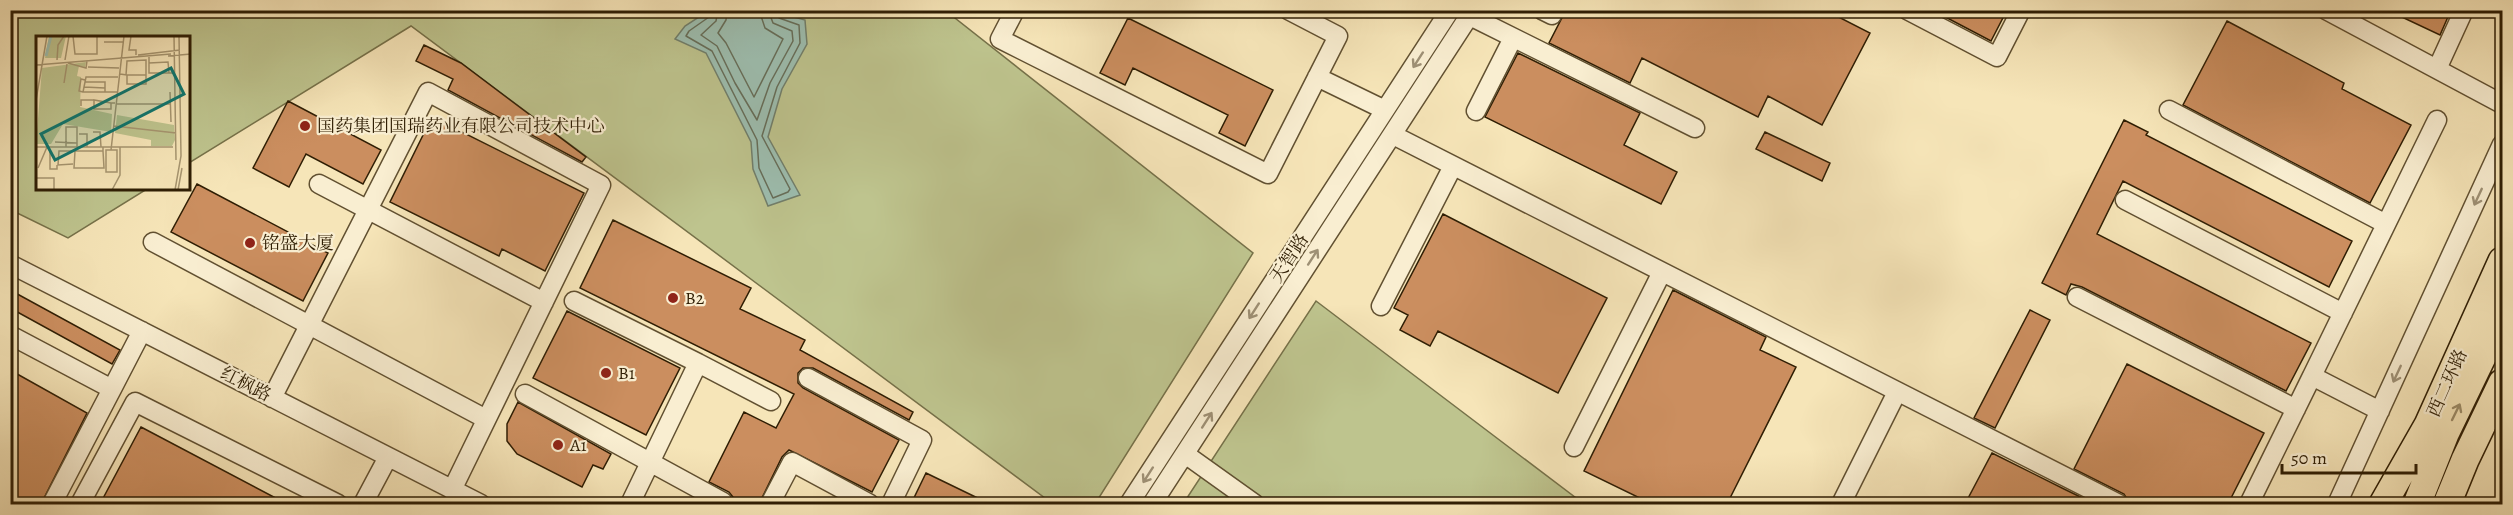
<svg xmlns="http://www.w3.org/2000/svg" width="2513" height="515" viewBox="0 0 2513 515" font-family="Alegreya,'Noto Serif SC',serif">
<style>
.green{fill:#bec48e;stroke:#767149;stroke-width:1.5}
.water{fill:#9dbfb1;stroke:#717f6c;stroke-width:1.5}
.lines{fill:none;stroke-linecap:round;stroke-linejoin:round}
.shore{stroke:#666e5a;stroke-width:1.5}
.building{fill:#cb8e5f;stroke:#2f1e04;stroke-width:1.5}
.minor-casing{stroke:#615031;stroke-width:21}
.highway-casing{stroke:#2f1e04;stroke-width:30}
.minor{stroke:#f9eed1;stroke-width:18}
.highway{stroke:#f6e5b8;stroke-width:27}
.oneway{stroke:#9e9075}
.oneway2{stroke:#9c8b67}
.poi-dot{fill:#8f2418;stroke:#f9eed1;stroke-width:2}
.labels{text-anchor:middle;stroke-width:4.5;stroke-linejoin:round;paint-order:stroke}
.poi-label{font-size:18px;fill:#2f1e04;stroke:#f9eed1;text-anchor:start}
.street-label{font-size:18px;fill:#2f1e04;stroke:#f9eed1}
.inset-river{fill:none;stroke:#9dbfb1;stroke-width:3}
.inset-road{fill:none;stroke:#a69570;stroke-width:1.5}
.view{fill:#0f766e;fill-opacity:0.15;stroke:#0f766e;stroke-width:3}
.inset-edge{fill:none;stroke:#2f1e04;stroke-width:3}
</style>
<rect width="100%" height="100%" fill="#f6e5b8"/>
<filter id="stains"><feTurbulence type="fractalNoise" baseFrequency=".00333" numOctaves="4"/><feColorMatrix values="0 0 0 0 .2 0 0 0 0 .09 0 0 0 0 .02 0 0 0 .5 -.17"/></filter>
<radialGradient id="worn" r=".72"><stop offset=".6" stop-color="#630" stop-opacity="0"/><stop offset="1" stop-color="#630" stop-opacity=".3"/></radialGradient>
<path class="green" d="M10,11H946L1253,253L1095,504H1053L411,26L189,163V38H38V189H147L68,238L11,210Z
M1316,301L1584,504H1183Z"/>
<path class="water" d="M708,11H772L805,20L807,44L782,89L768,137L800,195L768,206L753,169L751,142L706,53L675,39L685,26Z"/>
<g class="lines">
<path class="shore" d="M711,10L709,17L689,31L686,36L712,51L757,140L759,168L773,198L788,192L790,189L762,136L777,87L800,43L799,25L779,18L775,10
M718,10L716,21L701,35L717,46L735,83L757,120L770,83L793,41L792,31L773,23L768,10
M727,10L726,20L718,33L726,43L754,97L783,39L765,28L759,10"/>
</g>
<path class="building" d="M1566,10H1825L1870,33L1822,125L1768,96L1758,117L1642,58L1630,83L1549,43Z
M1932,10H2007L1991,41Z
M2387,10H2451L2440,35Z
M1128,18L1273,90L1245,146L1219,133L1228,115L1133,68L1125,85L1100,73Z
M2227,21L2344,83L2342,89L2411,125L2370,203L2183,105Z
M424,45L461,63L586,157L582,162L448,90L453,79L416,61Z
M1518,53L1640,113L1624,145L1677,172L1661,204L1485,117Z
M288,101L381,150L363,184L306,154L289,187L253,168Z
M432,117L584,193L545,271L502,249L499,256L390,202Z
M2124,120L2148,132L2146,135L2352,241L2329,287L2123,181L2097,234L2311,343L2286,391L2082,287L2071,284L2066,295L2042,283Z
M1765,132L1830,163L1822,181L1756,149Z
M197,184L328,253L303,301L171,232Z
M1443,214L1607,298L1558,393L1438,331L1430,346L1400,330L1408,315L1394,308Z
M613,220L751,288L740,309L805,340L800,350L913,412L909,420L813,368H803L798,373V383L803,388L899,440L872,492L789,450L782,457L759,504H734L733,497L729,492L709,482L744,412L776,428L794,394L580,288Z
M10,290L120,350L112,364L10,308Z
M1673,290L1766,337L1760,350L1796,367L1727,504H1652L1584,471Z
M2030,310L2050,320L1995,428L1974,418Z
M567,311L680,368L646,435L533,378Z
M2127,364L2264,433L2228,504H2130L2124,494L2074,469Z
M10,370L87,413L41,504H10Z
M518,402L611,454L603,469L593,465L582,487L517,454L507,441V424Z
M141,427L287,504H100Z
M1992,453L2064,489L2095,504H1965Z
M926,473L990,504H911Z"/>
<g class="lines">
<g class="minor-casing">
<path id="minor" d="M1015,10L1000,39L1268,174L1338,36L1288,10
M1542,10L1552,15L1554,10
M1907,10L1997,57L2021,10
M2326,10L2502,104
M1470,16L1695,128
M2437,69L2464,10
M1317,77L1385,110
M2169,110L2386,224
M1476,111L1513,38
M1393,135L2119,504
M319,184L544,302
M2125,200L2343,313
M153,242L486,419
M10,264L481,504
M2077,297L2296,409
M574,301L698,363L630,504
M1381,306L1453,166
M10,335L112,389L142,331
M698,363L771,401
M808,378L922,440L891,504
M525,394L723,502
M272,398L428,92L601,185L452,490
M2380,411L2312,376L2437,120
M1574,447L1662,272
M1185,454L1255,504
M52,504L112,389
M80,504L135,402L338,504
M363,504L388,457
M770,504L792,462L870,504
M1129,504L1450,10
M1152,504L1473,10
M1841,504L1897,392
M2249,504L2312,376
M2337,504L2502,144"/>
</g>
<g class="highway-casing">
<path id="highway" d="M2383,504L2428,425L2502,261
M2417,504L2445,434L2502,316
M2447,504L2465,460L2502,383"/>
</g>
<use href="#minor" class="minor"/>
<use href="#highway" class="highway"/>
</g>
<defs><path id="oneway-shaft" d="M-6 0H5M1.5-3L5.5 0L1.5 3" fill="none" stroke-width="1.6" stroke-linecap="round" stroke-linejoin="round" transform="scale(1.5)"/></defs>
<g class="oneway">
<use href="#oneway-shaft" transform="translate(1418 60) rotate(123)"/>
<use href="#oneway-shaft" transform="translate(2478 197) rotate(115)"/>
<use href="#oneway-shaft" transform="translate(1313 257) rotate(-57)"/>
<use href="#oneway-shaft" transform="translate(1254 311) rotate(123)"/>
<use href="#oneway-shaft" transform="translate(2397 374) rotate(115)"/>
<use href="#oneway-shaft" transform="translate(1207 420) rotate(-57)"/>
<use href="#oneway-shaft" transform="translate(1148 475) rotate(123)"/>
</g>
<use class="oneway2" href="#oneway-shaft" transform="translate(2456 412) rotate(-64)"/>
<g class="poi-dot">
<circle cx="305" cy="126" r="6"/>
<circle cx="250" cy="243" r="6"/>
<circle cx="673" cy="298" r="6"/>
<circle cx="606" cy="373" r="6"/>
<circle cx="558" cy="445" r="6"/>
</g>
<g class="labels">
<g class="poi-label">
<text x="317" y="132">国药集团国瑞药业有限公司技术中心</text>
<text x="262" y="249">铭盛大厦</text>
<text x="685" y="304">B2</text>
<text x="618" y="379">B1</text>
<text x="570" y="451">A1</text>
</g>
<g class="street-label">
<text transform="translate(1289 258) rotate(-57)" y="6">天智路</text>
<text transform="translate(2447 383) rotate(-66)" y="6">西二环路</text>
<text transform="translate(246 384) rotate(27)" y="6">红枫路</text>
</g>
</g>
<g transform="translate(36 36)">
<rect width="154" height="154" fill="#f6e5b8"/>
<path d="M13,0H30L25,22H9ZM50,26L49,31L43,30L41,40L45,41L44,71L76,78L75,96L27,88L15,108H0L6,32ZM81,79L138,89L139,104L136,110H115V104L79,97Z" fill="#bec48e"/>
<path class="inset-river" d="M10,20L15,0"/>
<path class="inset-road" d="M37,0L39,18H61V0M95,0L93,14H100V19M138,0L140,124M68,6H87M102,19L144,14M132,20L155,18M113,21V37H137M21,24L22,9L28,0M29,24L33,0M32,27L50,32L51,25M113,27L132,26L133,37M0,29L135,18M52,31L83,32M84,38L91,39H110V24L91,25L90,39M91,39V48H110V39M49,46H69V56M28,47L31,28M48,51L69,52M47,56L43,55L45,43L49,44M81,56H47L50,41H82M134,56L135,86M0,64L11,0M75,67L58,64V73H75V67H79M81,68H134M45,70V64H58M78,90L140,97M57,96H64L65,111M43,98H51V111M19,106L41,107M0,111H137M30,111V91H41V111M67,111V115L68,132H38L39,115H67M75,114H81V136H70V114H75L88,0M14,115V133H21V129M37,128L22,129L23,115H37M2,132L11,111M0,142H18V154M76,154L84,139V111M139,154L145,120L143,0M142,154L146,132"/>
<path class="view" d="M135,32L148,58L19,124L5,98Z"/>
<rect width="154" height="154" class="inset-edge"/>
</g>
<rect width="2513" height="515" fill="none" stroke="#f6e5b8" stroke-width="36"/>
<rect x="12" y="12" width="2489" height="491" fill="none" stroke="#2f1e04" stroke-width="3"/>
<rect x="18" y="18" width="2477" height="479" fill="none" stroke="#2f1e04" stroke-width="1.5"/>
<path d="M2282 464v9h134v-9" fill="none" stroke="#2f1e04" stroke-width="3"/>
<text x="2291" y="464" font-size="18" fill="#2f1e04" stroke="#f9eed1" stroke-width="4.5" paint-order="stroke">50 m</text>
<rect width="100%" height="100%" filter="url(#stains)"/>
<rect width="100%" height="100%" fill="url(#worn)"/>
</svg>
